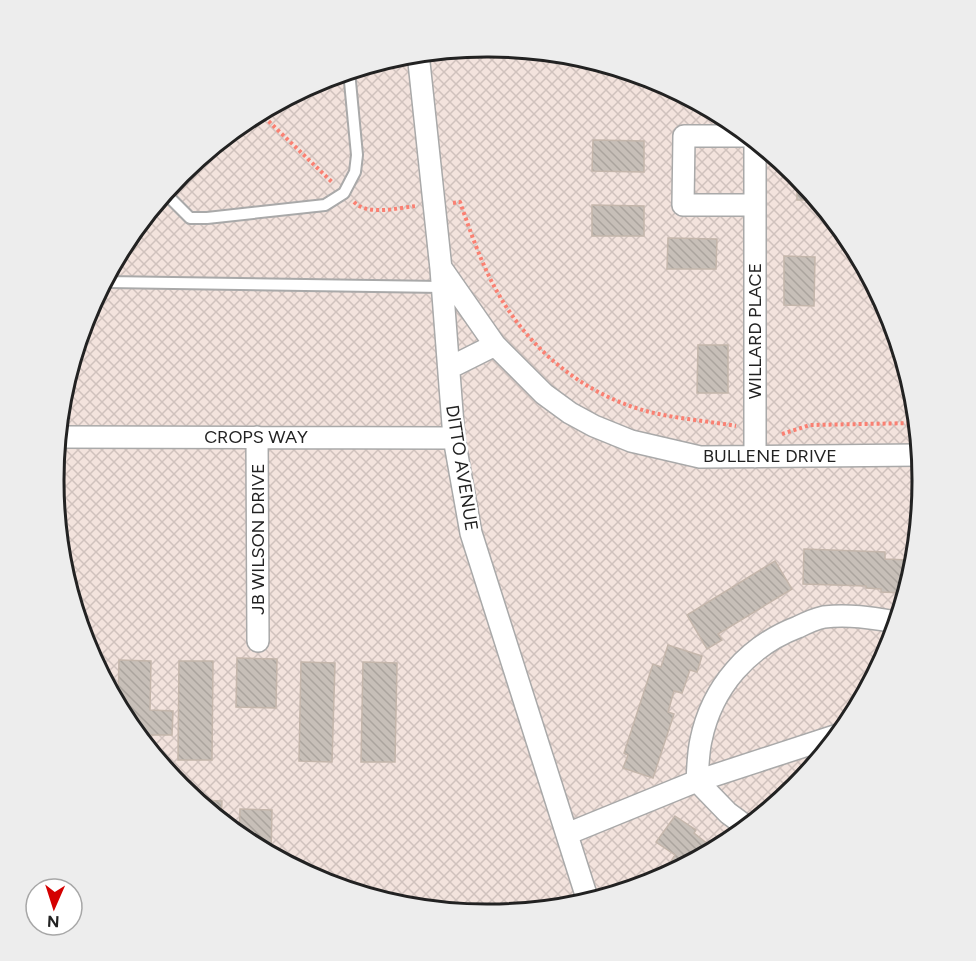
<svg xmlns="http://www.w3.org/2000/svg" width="976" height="961" viewBox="0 0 976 961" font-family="Figtree,sans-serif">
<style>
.military{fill:url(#military-cross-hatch)}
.building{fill:url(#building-back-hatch);stroke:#c4b6ab;stroke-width:1.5}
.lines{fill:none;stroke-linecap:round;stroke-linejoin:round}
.lane-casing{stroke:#a9a9a9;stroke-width:14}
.street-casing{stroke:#a9a9a9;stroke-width:24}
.path{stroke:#fa8072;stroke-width:4;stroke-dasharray:3 3;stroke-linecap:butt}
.lane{stroke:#fff;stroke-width:10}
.street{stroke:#fff;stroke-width:21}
.labels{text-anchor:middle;stroke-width:5;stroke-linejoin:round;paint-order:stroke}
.street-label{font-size:18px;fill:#222;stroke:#fff}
.rim{fill:none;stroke:#222;stroke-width:3}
</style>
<defs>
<pattern id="military-cross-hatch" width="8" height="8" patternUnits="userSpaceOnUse" patternTransform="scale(1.5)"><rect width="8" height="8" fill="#f3e3dd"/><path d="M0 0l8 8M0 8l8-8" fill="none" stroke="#d0c2bd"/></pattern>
<pattern id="building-back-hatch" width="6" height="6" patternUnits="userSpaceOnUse" patternTransform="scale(1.5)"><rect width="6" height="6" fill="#c7bfb8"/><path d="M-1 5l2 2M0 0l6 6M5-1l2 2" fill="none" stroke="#aba49e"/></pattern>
</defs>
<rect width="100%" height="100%" fill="#f2efe9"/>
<path class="military" d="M55 480a433 433 0 1 1 866 0a433 433 0 1 1-866 0Z"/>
<path class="building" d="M593,61L619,69L594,71Z
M700,104L718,114L700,113Z
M593,140L644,141V172L592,171Z
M797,176L817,200H797Z
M592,205L644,206V236H592Z
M668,238L717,239L716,269H667Z
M784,256L815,257L814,306L784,305Z
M698,345H728V393H697Z
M804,549L885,552V559L908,560L905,593L881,592V589L866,588V586L803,584Z
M775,561L792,589L718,634L722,640L707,649L687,615Z
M668,645L702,656L697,672L690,670L682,693L674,691L668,712L674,714L653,778L623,768L628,755L624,753L653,664L661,667Z
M237,658L277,659L276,708L236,707Z
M119,660L151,661L150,710L173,711L172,735H151V750L127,721L118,704Z
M179,661H213L212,760H178Z
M301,662L335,663L332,762L299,761Z
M363,662L397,663L395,762H361Z
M197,800L222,801L221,821Z
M240,809L272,810L271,854L239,835Z
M675,816L696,830L694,833L714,849L680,868L671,861L675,855L656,842Z"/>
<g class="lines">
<g class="lane-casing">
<path id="lane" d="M165,193L190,218H207L325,205L344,193L355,172L357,155L349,71
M107,278V282L442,287"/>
</g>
<g class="street-casing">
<path id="street" d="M418,53L441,269L454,438L471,533L588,901
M750,136H684L683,205H755V141
M755,205V457
M442,269L495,345L544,394L570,413L594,426L631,441L700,457L919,455
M449,368L495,345
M58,437L454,438
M257,437L258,641
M747,827L728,813L697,781C698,767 698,753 701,740C712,687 748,646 798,627C806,623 815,619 824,617C849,614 872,618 896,622
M567,834L697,781L838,735"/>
</g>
<path class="path" d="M260,113L333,183
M354,202C368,216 397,208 416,206
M453,203L460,202C471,233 482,266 499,295C531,351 586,396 650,412C678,419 708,421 736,426
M782,434L810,425L916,423"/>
<use href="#lane" class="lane"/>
<use href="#street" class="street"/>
</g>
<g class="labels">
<g class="street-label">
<text transform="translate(755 331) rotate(-90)" y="6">WILLARD PLACE</text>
<text x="256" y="443">CROPS WAY</text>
<text x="770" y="462">BULLENE DRIVE</text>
<text transform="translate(462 468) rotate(81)" y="6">DITTO AVENUE</text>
<text transform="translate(258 539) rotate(-90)" y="6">JB WILSON DRIVE</text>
</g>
</g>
<path d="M0 0H976V961H0ZM487 57H489A423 423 0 0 1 912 480V481A423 423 0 0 1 489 904H487A423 423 0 0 1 64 481V480A423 423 0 0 1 487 57Z" fill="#ededed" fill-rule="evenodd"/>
<path class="rim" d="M487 57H489A423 423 0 0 1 912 480V481A423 423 0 0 1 489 904H487A423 423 0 0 1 64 481V480A423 423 0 0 1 487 57Z"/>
<g transform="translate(54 907) rotate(183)"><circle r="28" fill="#ffffff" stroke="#a7a7a7" stroke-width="1.5"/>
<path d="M0-4.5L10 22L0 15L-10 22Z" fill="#d40000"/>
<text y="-9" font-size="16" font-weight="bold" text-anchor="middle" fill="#222222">N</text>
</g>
</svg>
